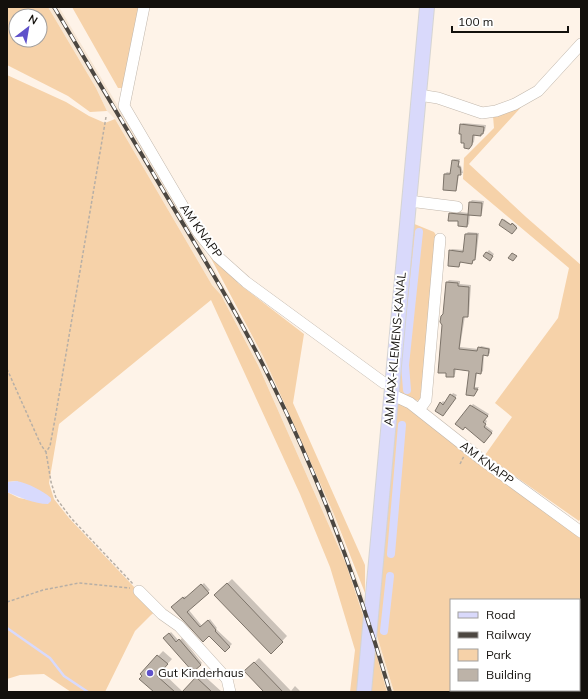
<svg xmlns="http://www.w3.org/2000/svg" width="588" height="699" viewBox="0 0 588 699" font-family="Mulish,sans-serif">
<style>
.built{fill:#f7e7d5}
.green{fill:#f6d2a9;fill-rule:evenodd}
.water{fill:#d8dafd}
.shadow{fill:#0003}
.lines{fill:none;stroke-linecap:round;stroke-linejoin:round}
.stream{stroke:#d8dafd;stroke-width:2.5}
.canal{stroke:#d8dafd;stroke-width:8}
.building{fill:#bdb3a8;stroke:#7d746a}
.minor-casing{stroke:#c2b8ad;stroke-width:12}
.major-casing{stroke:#d5d4d3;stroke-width:16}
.path{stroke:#b7afa6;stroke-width:1.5;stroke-dasharray:3 2;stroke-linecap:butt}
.minor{stroke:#fff;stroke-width:11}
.major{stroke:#d9d9fb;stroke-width:14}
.rail-casing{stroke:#4c4741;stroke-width:4}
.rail{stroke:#fff;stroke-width:2.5;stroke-dasharray:8;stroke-linecap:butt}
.poi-dot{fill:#5f51ca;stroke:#fff;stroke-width:1.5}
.labels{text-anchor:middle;stroke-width:4;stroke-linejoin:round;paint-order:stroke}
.street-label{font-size:12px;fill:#13100c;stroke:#fff}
.poi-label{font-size:12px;fill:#13100c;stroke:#fff;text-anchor:start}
</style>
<rect width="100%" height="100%" fill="#fef3e8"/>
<path class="built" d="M48,7H59L199,242L265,360L333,512L374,626L394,692H387L375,649L346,564L258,365L221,295L212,285L115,119L107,111L96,88Z"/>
<path class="green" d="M7,7H48L96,88L107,111L90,112L68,96L7,65ZM16,16H40V40H16Z
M72,7H149L123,88H118Z
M7,75L66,102L89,116L105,123L115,119L212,285L221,295L258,365L346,564L365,621L358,692H350L355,650L330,567L300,494L211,300L59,424L49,483L54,499L69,518L135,588L161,607L151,615L135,631L105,692H71L44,674L20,675L7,679V492L19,498L30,500L17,481L7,482Z
M523,105L469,164L526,217L581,265V518L579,521L485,455L512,417L495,403L558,318L569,268L463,179L464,158L494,128L493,116Z
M412,223L434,232L437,237L420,401C408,399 404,397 397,388Z
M205,247L239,284L304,334L293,403L365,565V593L333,512L265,360Z
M400,402L554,517L581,539V692H394L374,626L397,404ZM451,600H579V690H451Z
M375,649L387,692H370Z"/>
<path class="water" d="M17,481C29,484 42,490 51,498V501L48,504C34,504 20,497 7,492V482Z"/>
<path class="shadow" d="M463,123L486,125L485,131L480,135H475L474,142L468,148L461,125Z
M454,159H460L459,165L461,166L463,173L459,174L457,188L456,190L445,174L447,172L451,173L453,160Z
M472,200L484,201L482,213L480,215L470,214L469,224L467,226L450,213L452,211L469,213L470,202Z
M504,219L512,225L513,223L517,226L512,233L500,224Z
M468,232L479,233L476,257L472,263L461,262L459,266L450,251L452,249L465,250L466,234Z
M489,250L494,254L490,260L484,256Z
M449,280L460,281V284L471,285L469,314L467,316H465L460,347L479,349L481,346L490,348V353L488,355L484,354L483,371L481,373H477L475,387H479L473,395L470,370L456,369L455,374L453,376L444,314L447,282Z
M453,393L457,395L443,415L441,403L443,401L446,403Z
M473,404L489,414L485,419L487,421L485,425L493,431L486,440L465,426L456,423Z
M232,579L287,636L271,653L215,595Z
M204,583L210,590L188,609L202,626L210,619L217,628L216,629L232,644L225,651L209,635L172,607L185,596L187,598Z
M171,632L179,641L182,638L202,663L193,671L165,638Z
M163,651L172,659L161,671L183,692L201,673L222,692H155L141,674Z
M259,658L291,691L295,686L301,692H266L245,671Z"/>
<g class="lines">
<path class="stream" d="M7,628L50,658L64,676L88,692"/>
<path class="canal" d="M407,390L405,365L419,232
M391,554L402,425
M384,631L390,576"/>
</g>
<path class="building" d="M460,124L484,127L483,134H481V136L473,135L472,145L469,149L464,148V143H461V134H459Z
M452,160L459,161L458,167H460L461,175H458L456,191L443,190L444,174H450Z
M469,202L482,203L481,216L468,215Z
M449,213L468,215L467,227L458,226V221H448Z
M502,219L511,225L512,223L517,228L512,234L499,225Z
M465,234H477L475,260H473L472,264L460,262L459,267L448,266L449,250L463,252Z
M486,252L493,256L490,261L483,256Z
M512,253L517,256L513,261L508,258Z
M446,282L458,283V286L469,287L468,317H463L459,349L477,351L478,347L489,349L488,356L483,355L481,374L476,373L474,389H478L474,396L466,395L469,371L454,369V377H446V373H438L442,325L440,322L441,316L443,314Z
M450,394L456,398L443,416L435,411L440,402L443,405Z
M470,405L488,416L483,422L486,424L484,427L492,433L484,443L465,427L463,430L455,424Z
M227,583L283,642L271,654L214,595Z
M201,584L209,593L187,612L200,627L208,620L216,630L215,631L230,647L225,652L209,636L203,642L171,607L183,597L184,599Z
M169,633L176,642L179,639L201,665L193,672L163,638Z
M157,655L168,664L157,676L175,692H154L139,679L142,676L140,674Z
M254,662L258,666L283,692H264L244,671Z
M196,677L212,692H182Z"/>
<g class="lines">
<g class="minor-casing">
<path id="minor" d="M144,7L124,106L198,232L218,257L246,282L384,383L392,384
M419,95L438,98L482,113L496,111L515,104L538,91L581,44
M409,201L457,207
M391,397H397L410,403L481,459L581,532
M419,410L426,400L440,239
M139,591L162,614L179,626L227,679L230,692"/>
</g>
<g class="major-casing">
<path id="major" d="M364,692L427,7"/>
</g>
<path class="path" d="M106,117L55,419L50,446L46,452L51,482L56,498L71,518L133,584
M7,369L41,445L46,452
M460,464L464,456
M7,602L43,590L79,583L130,588"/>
<use href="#minor" class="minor"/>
<use href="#major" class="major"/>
<g class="rail-casing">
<path id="rail" d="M54,7C93,72 132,137 170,202C206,262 242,321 272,383C321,482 359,586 390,692"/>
</g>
<use href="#rail" class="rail"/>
</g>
<circle class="poi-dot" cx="150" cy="673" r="4"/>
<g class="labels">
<g class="street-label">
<text transform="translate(201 231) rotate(55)" y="4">AM KNAPP</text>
<text transform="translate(395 349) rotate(-85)" y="4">AM MAX-KLEMENS-KANAL</text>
<text transform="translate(487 463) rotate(37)" y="4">AM KNAPP</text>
</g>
<g class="poi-label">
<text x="158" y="677">Gut Kinderhaus</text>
</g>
</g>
<rect width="588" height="699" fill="none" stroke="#13100c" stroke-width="16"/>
<rect x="450" y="599" width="130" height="92" fill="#ffffff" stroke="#a19f9e"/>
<rect x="458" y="612" width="20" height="6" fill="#d9d9fb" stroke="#a19f9e"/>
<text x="486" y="619" font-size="12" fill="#13100c">Road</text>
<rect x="458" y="632" width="20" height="6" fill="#4c4741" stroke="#a19f9e"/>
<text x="486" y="639" font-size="12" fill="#13100c">Railway</text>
<rect x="458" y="649" width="20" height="12" fill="#f6d2a9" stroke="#a19f9e"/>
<text x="486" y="659" font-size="12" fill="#13100c">Park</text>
<rect x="458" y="669" width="20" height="12" fill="#bdb3a8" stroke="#a19f9e"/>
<text x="486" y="679" font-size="12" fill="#13100c">Building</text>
<g transform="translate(28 28) rotate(31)"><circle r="19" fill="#ffffff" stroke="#a19f9e"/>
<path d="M0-3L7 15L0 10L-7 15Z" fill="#5f51ca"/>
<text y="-6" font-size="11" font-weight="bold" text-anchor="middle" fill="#13100c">N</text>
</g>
<path d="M452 26v6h116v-6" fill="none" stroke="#13100c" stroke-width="2"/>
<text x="458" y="26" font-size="12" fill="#13100c" stroke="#ffffff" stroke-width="3" paint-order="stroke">100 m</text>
</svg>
